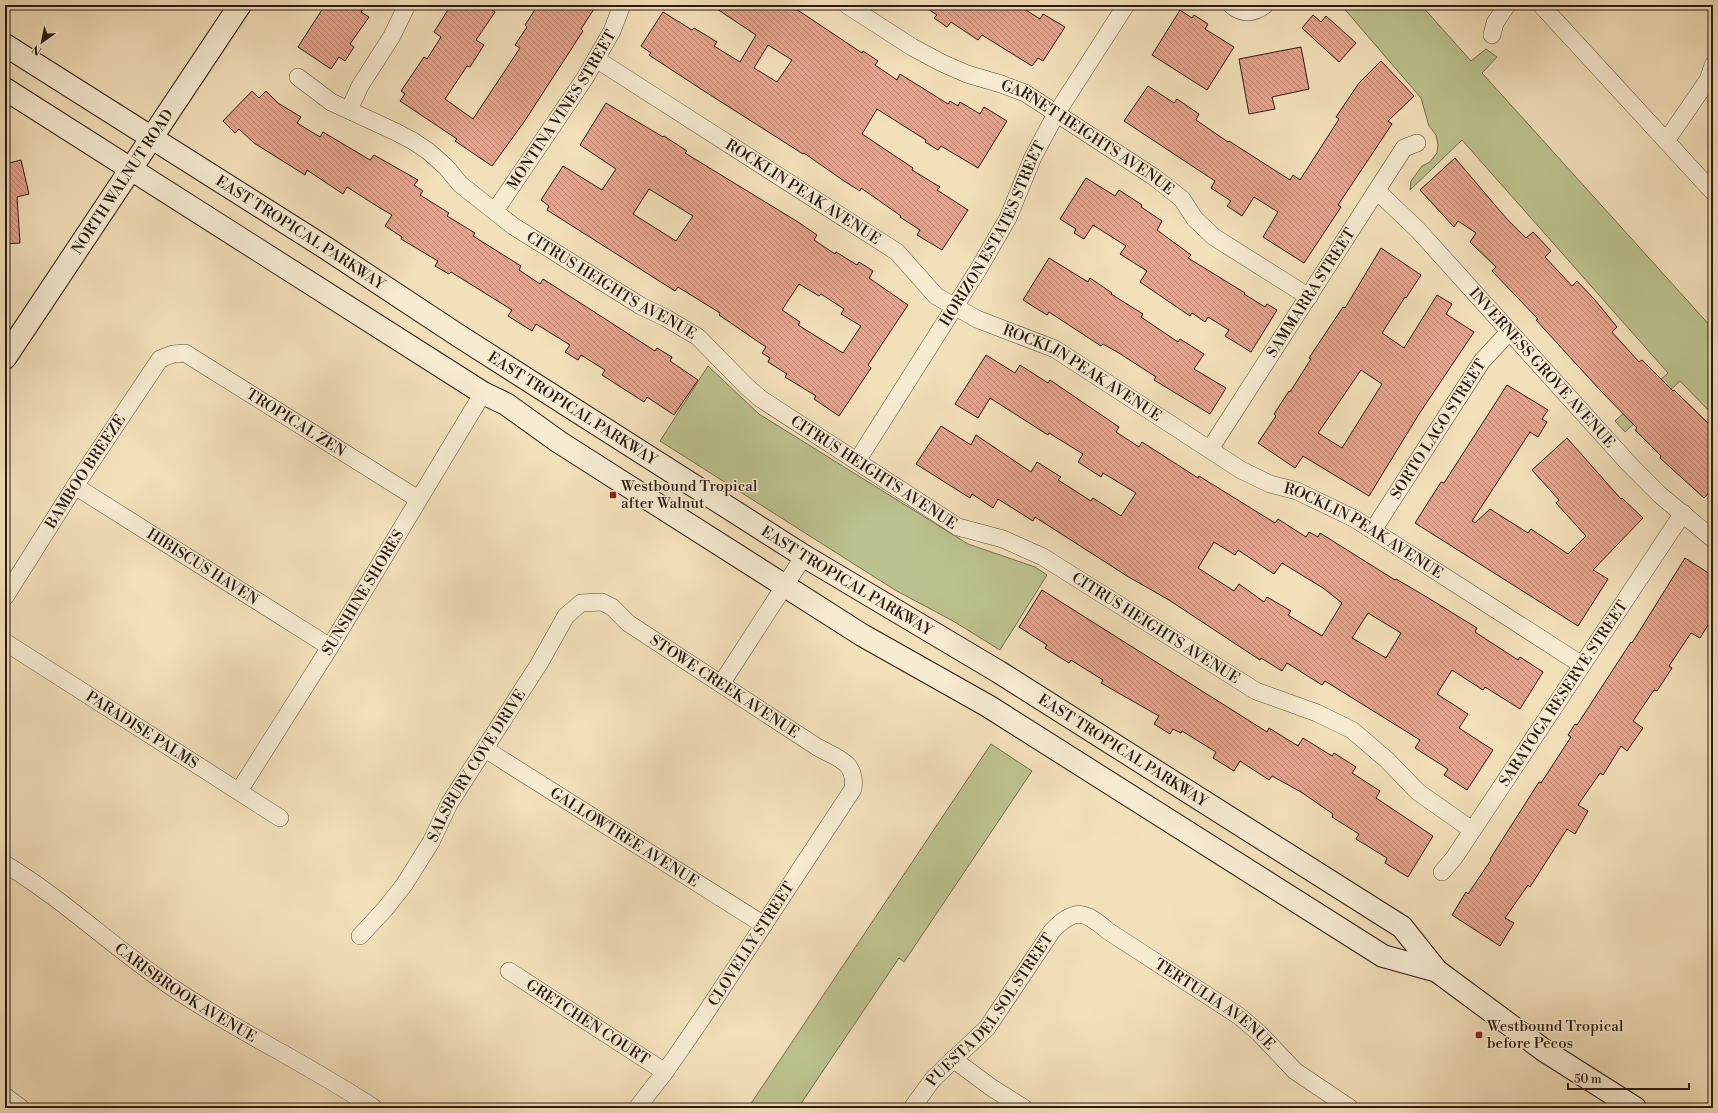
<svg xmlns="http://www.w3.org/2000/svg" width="1718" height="1113" viewBox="0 0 1718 1113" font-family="'Libre Bodoni',serif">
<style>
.park{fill:#bcc28f;stroke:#746e51}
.building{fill:url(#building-back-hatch);stroke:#2b1a13;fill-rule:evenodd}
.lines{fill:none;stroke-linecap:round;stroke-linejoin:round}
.street-casing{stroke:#5d4c3d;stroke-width:18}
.secondary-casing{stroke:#2b1a13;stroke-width:24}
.street{stroke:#f7ebd2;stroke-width:17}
.secondary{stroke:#f7ebd2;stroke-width:22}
.poi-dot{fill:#8f2418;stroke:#f7ebd2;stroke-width:1.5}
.labels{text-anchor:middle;stroke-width:3;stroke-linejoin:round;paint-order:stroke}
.street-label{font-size:15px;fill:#2b1a13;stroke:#f7ebd2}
.poi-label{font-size:15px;fill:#2b1a13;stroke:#f7ebd2;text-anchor:start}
</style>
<defs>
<pattern id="building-back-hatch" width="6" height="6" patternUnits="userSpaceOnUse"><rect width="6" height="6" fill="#e4a38d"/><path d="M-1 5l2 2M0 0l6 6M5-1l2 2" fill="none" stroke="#b98472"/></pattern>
</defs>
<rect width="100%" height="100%" fill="#f2e0ba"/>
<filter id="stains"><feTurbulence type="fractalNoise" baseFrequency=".005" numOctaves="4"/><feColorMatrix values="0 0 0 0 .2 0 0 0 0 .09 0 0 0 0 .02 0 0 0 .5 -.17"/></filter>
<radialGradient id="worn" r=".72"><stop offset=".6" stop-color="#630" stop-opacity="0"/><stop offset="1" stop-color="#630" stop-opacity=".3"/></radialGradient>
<path class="park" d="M1341,5H1421L1471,61L1486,49L1497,57L1482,73L1713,329V415L1680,381L1625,432L1615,421L1668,373L1462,140L1410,190L1411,181L1422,166L1430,162L1437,153L1438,145L1436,135L1429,126L1421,98Z
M708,366L759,414L968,544L1035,567L1047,575L1000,650L953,621L895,590L660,441Z
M991,744L1032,771L904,962L899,958L798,1108H748Z"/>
<path class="building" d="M325,5H365L361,12L369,17L350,44L354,47L345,61L339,57L331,69L298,47Z
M451,5H485L495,12L476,40L484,45L470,67L467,66L445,99L473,119L520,48L515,45L527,27L525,25L538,5H587L594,9L581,29L583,31L524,122L492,166L455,141L457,139L400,101L405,94L401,91L424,57L427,59L441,37L434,32Z
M711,5H790L862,53L863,51L878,61L875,65L897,80L900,74L948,104L950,101L958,106L960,102L980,114L984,107L1007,121L978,168L941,146L938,150L925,142L926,140L877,109L862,134L913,168L912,170L940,187L937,190L968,210L942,250L917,235L920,230L900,217L901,216L861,188L860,191L844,181L804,153L803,154L704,91L649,55L651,53L641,46L663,12L692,30L694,28L717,42L714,46L740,62L756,35ZM768,45L792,60L777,82L754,68Z
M922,5H1018L1040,19L1043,14L1065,27L1043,61L1038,58L1032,66L982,35L978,40L951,22L947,27L934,18L937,15Z
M1180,10L1192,18L1194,15L1208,24L1205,29L1234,47L1207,90L1152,55Z
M1313,15L1321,22L1326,16L1356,43L1339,62L1302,28Z
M1301,47L1309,89L1272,97L1275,109L1249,114L1239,59Z
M1381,61L1414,96L1388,121L1392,124L1338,205L1341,207L1304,263L1263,237L1278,212L1254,197L1242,216L1227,206L1231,201L1211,188L1215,181L1124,121L1148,86L1174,103L1177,99L1199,114L1196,120L1228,142L1229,141L1290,180L1293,175L1300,180L1339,119L1336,117L1359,83Z
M252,91L259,98L266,91L278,103L301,117L297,123L320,137L323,132L370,160L374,155L418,180L414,185L423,191L420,195L449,213L447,216L475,233L473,236L521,266L519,270L540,284L543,279L655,351L657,348L672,357L670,361L698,380L674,415L647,397L644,402L602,375L605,370L581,355L578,360L565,352L570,345L536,324L532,331L508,316L512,310L451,272L449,274L435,266L438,261L401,239L402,237L385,226L392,215L380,208L347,187L343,194L307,170L305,175L254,143L239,129L235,133L223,121Z
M606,103L663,137L664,136L687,151L685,153L798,222L817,235L814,240L835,254L836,252L857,265L859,262L873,271L869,278L908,305L868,365L871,368L839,416L814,399L816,396L785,377L787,374L768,362L770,358L762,353L766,347L719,315L720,313L678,287L675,291L547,210L549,206L541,200L563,166L602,190L616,169L580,145ZM649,189L693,216L676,241L633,214ZM799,284L819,296L821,294L844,309L841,314L861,326L843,353L798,325L800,322L782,310Z
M1455,158L1506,218L1526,238L1533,232L1551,251L1545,257L1572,286L1577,281L1595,300L1617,327L1612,332L1639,362L1642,360L1673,391L1674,390L1713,428V488L1704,498L1660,458L1661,456L1635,430L1637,428L1599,389L1536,320L1538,319L1492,271L1496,267L1470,242L1476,233L1458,221L1454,227L1420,190Z
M21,160L29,194L17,197L20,243L5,244V164Z
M1086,178L1115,196L1119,190L1142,205L1141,207L1162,221L1157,230L1191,255L1188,258L1245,293L1244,294L1265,307L1267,304L1277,310L1251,352L1225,336L1229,330L1208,317L1205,322L1192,313L1190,316L1140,282L1147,271L1120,254L1126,246L1093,225L1084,239L1074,233L1076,229L1060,219Z
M1381,248L1421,275L1406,298L1405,297L1382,333L1404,348L1437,295L1452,304L1446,314L1474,332L1419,414L1369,496L1303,456L1295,468L1258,443L1276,416L1274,414L1289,391L1290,392L1311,359L1309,358L1343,307L1345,308ZM1361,370L1382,384L1342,448L1318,433Z
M1049,258L1088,282L1090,278L1112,293L1111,294L1143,314L1141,317L1178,342L1180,339L1204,354L1194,369L1226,388L1210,414L1154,380L1156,377L1119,353L1103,344L1101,346L1049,312L1047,315L1023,300Z
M986,355L1015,373L1020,365L1048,383L1050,380L1119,427L1116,432L1139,447L1142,442L1198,478L1199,476L1275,523L1278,519L1306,537L1309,532L1318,537L1320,533L1395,580L1396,579L1425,596L1477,628L1475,632L1518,660L1520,657L1543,672L1520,709L1485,687L1483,690L1452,670L1437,694L1468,714L1459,728L1493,750L1467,790L1444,775L1448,769L1415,748L1420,740L1325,681L1322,685L1287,663L1282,671L1261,658L1260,660L1169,600L1127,576L1035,517L1033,521L998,499L993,508L972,494L970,498L916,464L941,426L971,445L976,435L1031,472L1037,462L1061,477L1058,480L1091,501L1093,498L1121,516L1136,493L1103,473L1101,477L1078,462L1083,454L1049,433L1048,435L990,398L978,418L955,404ZM1214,542L1235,555L1238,550L1274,574L1282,563L1323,588L1342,603L1322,636L1288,615L1291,611L1267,597L1264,602L1239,584L1234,591L1198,568ZM1368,613L1401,633L1386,658L1352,638Z
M1507,385L1548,410L1542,419L1547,422L1538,437L1530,432L1472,521L1475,523L1490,509L1528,533L1531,529L1568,554L1586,536L1556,503L1559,500L1532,470L1567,438L1621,499L1622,498L1643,518L1593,570L1608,579L1578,626L1415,523L1441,482L1444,483Z
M1685,558L1713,576V617L1700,638L1691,633L1669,666L1672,668L1657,691L1654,690L1633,721L1643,728L1627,751L1621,746L1603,775L1600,773L1578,805L1588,811L1575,834L1567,829L1530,887L1528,885L1505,918L1514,923L1500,946L1452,915L1466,892L1468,894L1491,860L1490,859L1539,782L1541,783L1571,737L1568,735L1575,724L1577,725L1631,642L1632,643Z
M1042,590L1267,732L1269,728L1298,746L1303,738L1332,756L1334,753L1356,767L1352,773L1380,791L1376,798L1433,836L1408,877L1385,863L1387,858L1356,839L1359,834L1332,817L1333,814L1301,792L1272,776L1269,780L1240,761L1234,771L1213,758L1216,752L1182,731L1181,733L1173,729L1170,734L1154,724L1159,716L1101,683L1103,680L1071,660L1069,663L1045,648L1047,645L1019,627Z"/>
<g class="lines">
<g class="street-casing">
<g id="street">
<path id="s1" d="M847,5L912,47L942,63L967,74L1001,84L1025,93L1154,177L1182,199L1195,219L1214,237L1309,297"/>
<path d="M1231,5C1243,15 1253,14 1265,5"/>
<path d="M1541,5L1713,192"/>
<path d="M1492,35L1495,23L1507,5"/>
<path id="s2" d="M596,59L897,252L936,296L977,319L1055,349L1241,470L1270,484L1297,491L1355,519L1582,665"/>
<path id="s3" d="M298,77L331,102L396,132L413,141L428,151L446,167L460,184L513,226L641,306L666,318L698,337L746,386L761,399L958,527L1003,539L1043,557L1256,691L1317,713L1352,730L1387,760L1418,792L1472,830"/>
<path d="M349,110L360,86L392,36L407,5"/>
<path d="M1666,141L1708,80L1713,65"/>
<path id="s4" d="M1377,191L1418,230L1630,465L1660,495L1713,539"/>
<path id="s5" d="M495,211L585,78L612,31L622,5"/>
<path id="s6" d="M1210,449L1404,148L1417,143"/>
<path id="s7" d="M857,461L978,270L1008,218L1033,157L1056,114L1126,5"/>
<path id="s8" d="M75,486L330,647"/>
<path id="s9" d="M1373,530L1482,361L1509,332"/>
<path id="s10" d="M5,597L75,486L160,359L173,354L185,353L418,499"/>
<path id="s11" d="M5,642L280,818"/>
<path d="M721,684L804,556"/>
<path id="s12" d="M485,749L764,925"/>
<path id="s13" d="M239,791L330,647L483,393"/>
<path id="s14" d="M5,864C66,901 117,951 176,990C240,1033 310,1065 374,1108"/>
<path id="s15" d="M1442,872L1454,858L1683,513"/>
<path id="s16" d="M360,936L385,909L404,885L431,842L449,804L539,664L566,616L581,603L602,602L612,607L628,623L817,747C837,758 857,762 853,789L705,1014L665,1072L637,1108"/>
<path id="s17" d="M509,971L665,1072"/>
<path d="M953,1059L992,1088L1024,1108"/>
<path d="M5,1096L21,1108"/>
<path id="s18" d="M912,1108L933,1079L987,1028L1052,931C1075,906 1086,912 1108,931L1239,1016L1259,1033L1295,1071L1350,1108"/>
</g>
</g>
<g class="secondary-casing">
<g id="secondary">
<path id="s19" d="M5,45L326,248L456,334L804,556L999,672L1402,927L1437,971L1545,1051L1635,1108"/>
<path d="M5,89L483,393L506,404L559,442L862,635L988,706L1383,956L1437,971"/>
<path id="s20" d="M5,358L240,5"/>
</g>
</g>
<use href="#street" class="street"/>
<use href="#secondary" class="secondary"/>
</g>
<g class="poi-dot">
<rect x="609" y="491" width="8" height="8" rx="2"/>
<rect x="1475" y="1031" width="8" height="8" rx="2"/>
</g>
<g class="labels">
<g class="street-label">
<text dy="5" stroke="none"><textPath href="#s5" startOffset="121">MONTINA VINES STREET</textPath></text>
<text dy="5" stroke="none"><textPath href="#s1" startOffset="276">GARNET HEIGHTS AVENUE</textPath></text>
<text dy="5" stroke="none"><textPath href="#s20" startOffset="212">NORTH WALNUT ROAD</textPath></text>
<text dy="5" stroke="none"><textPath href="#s2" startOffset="246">ROCKLIN PEAK AVENUE</textPath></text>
<text dy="5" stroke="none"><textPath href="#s19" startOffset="350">EAST TROPICAL PARKWAY</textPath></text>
<text dy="5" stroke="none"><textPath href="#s7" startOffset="265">HORIZON ESTATES STREET</textPath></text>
<text dy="5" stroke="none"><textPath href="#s3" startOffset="379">CITRUS HEIGHTS AVENUE</textPath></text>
<text dy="5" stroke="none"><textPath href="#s6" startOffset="186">SAMMARRA STREET</textPath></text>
<text dy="5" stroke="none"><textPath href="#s4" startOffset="242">INVERNESS GROVE AVENUE</textPath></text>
<text dy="5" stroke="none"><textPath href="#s2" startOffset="582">ROCKLIN PEAK AVENUE</textPath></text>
<text dy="5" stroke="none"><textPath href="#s19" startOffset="674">EAST TROPICAL PARKWAY</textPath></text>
<text dy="5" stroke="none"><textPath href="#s10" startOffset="441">TROPICAL ZEN</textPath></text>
<text dy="5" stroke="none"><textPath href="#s9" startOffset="120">SORTO LAGO STREET</textPath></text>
<text dy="5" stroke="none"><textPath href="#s10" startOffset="149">BAMBOO BREEZE</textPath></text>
<text dy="5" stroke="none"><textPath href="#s3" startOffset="703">CITRUS HEIGHTS AVENUE</textPath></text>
<text dy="5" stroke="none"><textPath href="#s2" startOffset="906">ROCKLIN PEAK AVENUE</textPath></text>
<text dy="5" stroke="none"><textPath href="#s8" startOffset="151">HIBISCUS HAVEN</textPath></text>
<text dy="5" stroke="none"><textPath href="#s19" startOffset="998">EAST TROPICAL PARKWAY</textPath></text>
<text dy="5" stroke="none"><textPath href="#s13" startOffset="234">SUNSHINE SHORES</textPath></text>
<text dy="5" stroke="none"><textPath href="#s3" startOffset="1027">CITRUS HEIGHTS AVENUE</textPath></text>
<text dy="5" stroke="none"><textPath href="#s16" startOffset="572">STOWE CREEK AVENUE</textPath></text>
<text dy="5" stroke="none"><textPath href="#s15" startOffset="216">SARATOGA RESERVE STREET</textPath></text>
<text dy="5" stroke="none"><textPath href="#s11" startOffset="163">PARADISE PALMS</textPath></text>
<text dy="5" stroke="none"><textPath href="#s19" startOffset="1322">EAST TROPICAL PARKWAY</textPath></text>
<text dy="5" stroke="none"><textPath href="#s16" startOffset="207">SALSBURY COVE DRIVE</textPath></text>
<text dy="5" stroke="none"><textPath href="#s12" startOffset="165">GALLOWTREE AVENUE</textPath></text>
<text transform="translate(751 944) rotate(-57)" y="5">CLOVELLY STREET</text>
<text dy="5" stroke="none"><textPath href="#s14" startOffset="222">CARISBROOK AVENUE</textPath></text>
<text dy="5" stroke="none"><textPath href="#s18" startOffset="423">TERTULIA AVENUE</textPath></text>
<text dy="5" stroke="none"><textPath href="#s18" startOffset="126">PUESTA DEL SOL STREET</textPath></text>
<text dy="5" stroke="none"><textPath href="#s17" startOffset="94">GRETCHEN COURT</textPath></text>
</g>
<g class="poi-label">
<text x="621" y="491">Westbound Tropical<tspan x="621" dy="17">after Walnut</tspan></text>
<text x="1487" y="1031">Westbound Tropical<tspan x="1487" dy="17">before Pecos</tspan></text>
</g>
</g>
<rect width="1718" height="1113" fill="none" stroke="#f2e0ba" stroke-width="20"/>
<rect x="6" y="6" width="1706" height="1101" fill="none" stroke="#2b1a13" stroke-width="2"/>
<rect x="10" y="10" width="1698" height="1093" fill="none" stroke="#2b1a13"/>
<g transform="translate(42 42) rotate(213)" stroke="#f7ebd2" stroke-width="3" paint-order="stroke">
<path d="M0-3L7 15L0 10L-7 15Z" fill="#2b1a13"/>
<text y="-6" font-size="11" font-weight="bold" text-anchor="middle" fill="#2b1a13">N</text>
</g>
<path d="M1568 1083v6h121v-6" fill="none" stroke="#2b1a13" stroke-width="2"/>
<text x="1574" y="1083" font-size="12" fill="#2b1a13" stroke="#f7ebd2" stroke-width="3" paint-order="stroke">50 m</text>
<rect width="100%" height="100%" filter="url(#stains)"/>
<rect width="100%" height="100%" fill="url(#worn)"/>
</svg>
